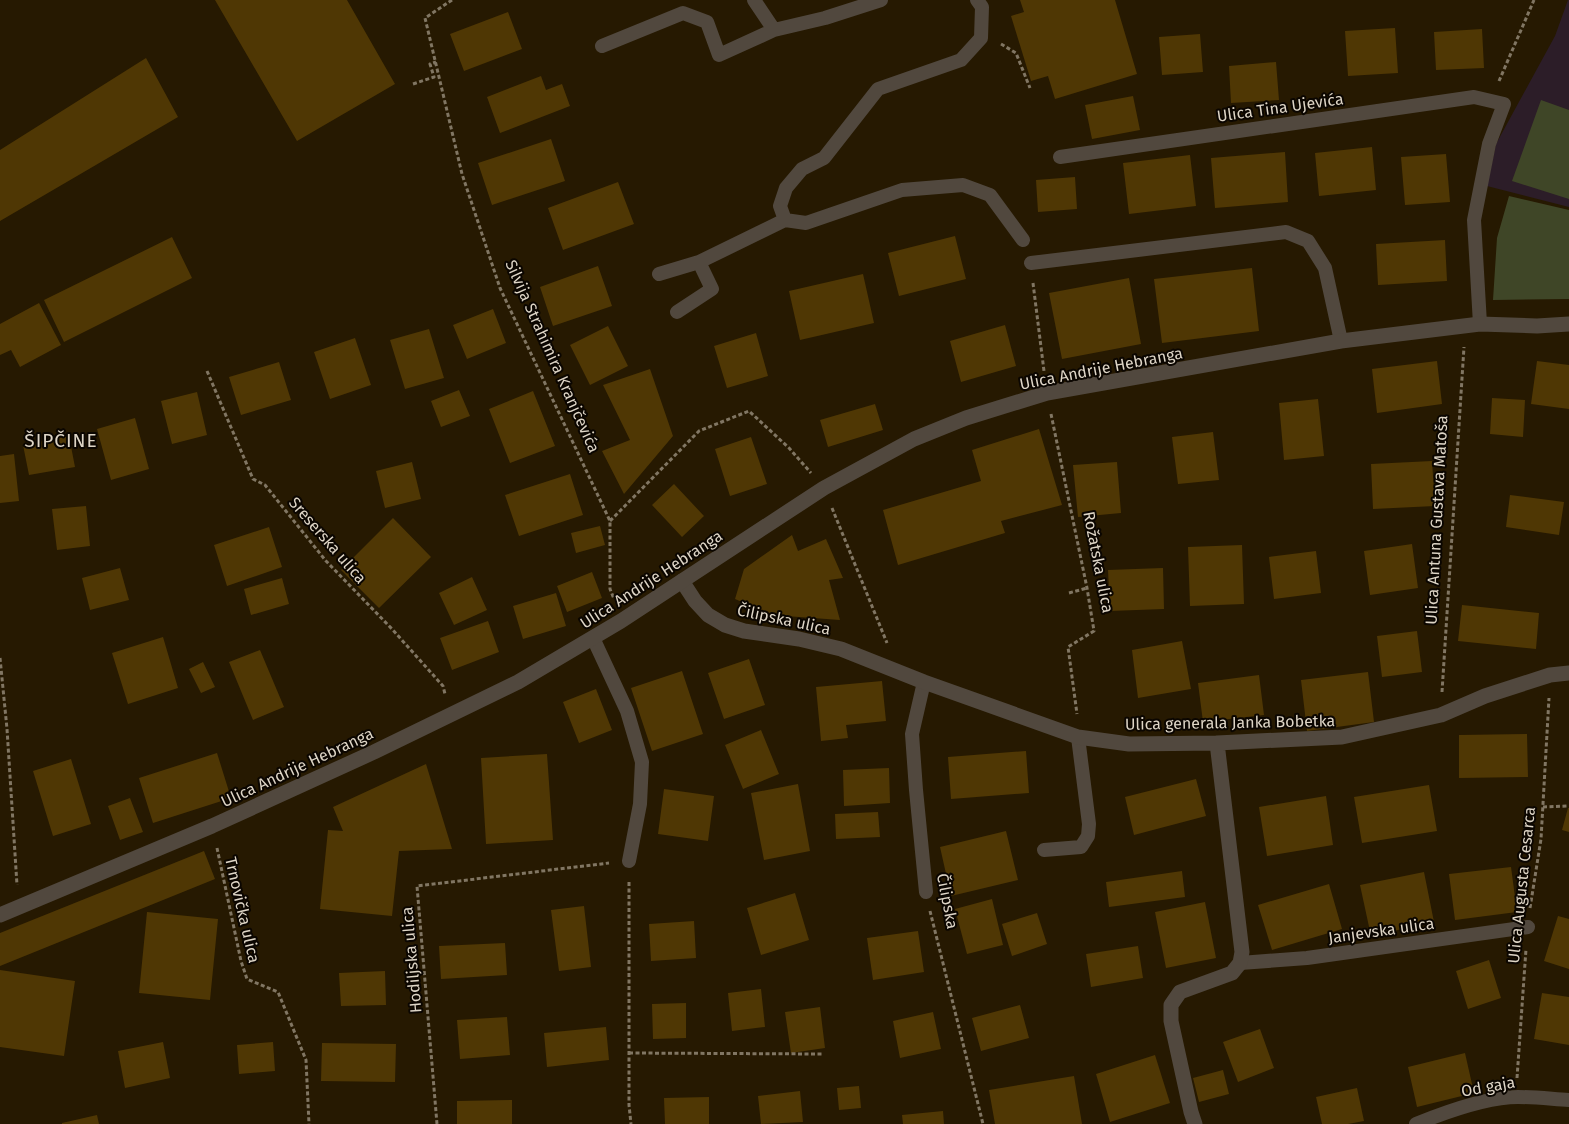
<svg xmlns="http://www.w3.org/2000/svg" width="1569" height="1124" viewBox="0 0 1569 1124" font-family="'Fira Sans',sans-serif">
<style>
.education{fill:#2c1d28}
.green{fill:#3f4627}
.building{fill:#4f3704}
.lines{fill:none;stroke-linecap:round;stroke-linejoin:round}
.path{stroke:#817663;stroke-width:3;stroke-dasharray:4 2.5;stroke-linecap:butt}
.service{stroke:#51483e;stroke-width:14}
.minor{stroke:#51483e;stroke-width:15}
.tertiary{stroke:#51483e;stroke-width:15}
.labels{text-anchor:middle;stroke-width:4;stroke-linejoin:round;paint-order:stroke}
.street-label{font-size:16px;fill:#ded5c6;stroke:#0b0601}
.quarter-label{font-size:19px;letter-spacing:1px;fill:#ded5c6;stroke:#0b0601}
</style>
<rect width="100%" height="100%" fill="#261901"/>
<path class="education" d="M1568,0H1569V207L1487,186L1496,144L1555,36Z"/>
<path class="green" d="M1541,100L1569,110V199L1512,181Z
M1509,196L1569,210V299L1493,300L1497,238Z"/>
<path class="building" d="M215,0H347L395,84L297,141Z
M1020,0H1115L1137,74L1055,99L1048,76L1031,81L1011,16L1024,12Z
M508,12L522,49L464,71L450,34Z
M1395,28L1398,73L1348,76L1345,31Z
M1482,29L1484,68L1436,70L1434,32Z
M1200,34L1203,72L1162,75L1159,37Z
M146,58L178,117L0,221V150Z
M1276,62L1279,100L1231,103L1229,66Z
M541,76L546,90L562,84L570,106L500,133L487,97Z
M1133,96L1140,130L1092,139L1085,105Z
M551,139L565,181L492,205L478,163Z
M1372,147L1376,190L1319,196L1315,153Z
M1285,152L1288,202L1215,208L1211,158Z
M1446,154L1450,202L1405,205L1401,157Z
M1190,155L1196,206L1129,214L1123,163Z
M1075,177L1077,209L1038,212L1036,180Z
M618,182L634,224L563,250L548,208Z
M955,236L966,279L899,296L888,253Z
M172,237L192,278L64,342L44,300Z
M1445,240L1447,281L1378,285L1376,244Z
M598,266L612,306L553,326L540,287Z
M1252,268L1259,331L1162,343L1154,279Z
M863,274L874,323L800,340L789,291Z
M1129,278L1141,344L1062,359L1049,293Z
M39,303L61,345L20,367L11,350L0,355V324Z
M493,309L506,343L467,359L453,325Z
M1005,325L1016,366L961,382L950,341Z
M608,326L628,366L590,385L570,345Z
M429,329L444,378L405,389L390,340Z
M756,333L768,376L727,388L714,346Z
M355,338L371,385L330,399L314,352Z
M1437,361L1442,404L1377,413L1372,369Z
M1537,361L1569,365V409L1531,404Z
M279,362L291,400L241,415L229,377Z
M650,369L673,436L624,494L602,451L630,440L603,385Z
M459,390L470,416L441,427L431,401Z
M533,391L555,446L510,463L489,409Z
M197,392L207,435L172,444L161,401Z
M1492,398L1525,400L1523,437L1490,434Z
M1318,399L1324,456L1284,460L1279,403Z
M875,404L883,430L828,447L820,420Z
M135,418L149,469L111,480L97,429Z
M1039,429L1062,505L1001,521L1005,533L898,565L883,510L981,481L972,450Z
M1213,432L1219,480L1178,484L1172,437Z
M69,436L75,467L29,475L23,445Z
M751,437L767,484L730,496L715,449Z
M14,454L19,501L0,503V456Z
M1432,461L1435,506L1373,509L1371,464Z
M412,462L421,499L385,508L376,471Z
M1117,462L1121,513L1078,517L1073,465Z
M570,474L583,515L519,536L505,495Z
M674,484L704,516L682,537L652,505Z
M1510,495L1564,502L1559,535L1506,527Z
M86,506L90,546L57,550L52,509Z
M393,518L431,557L379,608L341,570Z
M600,526L605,545L576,553L571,533Z
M269,527L282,567L227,586L214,545Z
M792,535L798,551L826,539L843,578L829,580L840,620L772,615L735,599L744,569Z
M1412,544L1418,588L1370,595L1364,551Z
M1242,545L1244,604L1190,606L1188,547Z
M1316,551L1321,593L1274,599L1269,557Z
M120,568L129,600L90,610L82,578Z
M1163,568L1164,609L1110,611L1108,570Z
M592,572L602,598L567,612L557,586Z
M472,577L487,610L454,625L439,593Z
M282,578L289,604L251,615L244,589Z
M556,593L566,626L523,639L513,606Z
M1462,605L1539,613L1536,649L1458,641Z
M488,621L499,652L452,670L440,638Z
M1417,631L1422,672L1382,677L1377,636Z
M163,637L178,688L128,704L112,653Z
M1182,641L1191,689L1138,698L1132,650Z
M260,650L284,707L253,720L229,662Z
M749,659L765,705L724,719L708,673Z
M203,662L215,687L201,693L189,669Z
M682,671L703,734L652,751L631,688Z
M1368,672L1374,722L1307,731L1301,680Z
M1259,675L1264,715L1203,722L1198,683Z
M882,681L886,721L846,725L848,738L821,741L816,687Z
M596,689L612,730L579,743L563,702Z
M761,730L779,774L743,789L725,745Z
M1527,734L1528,777L1459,778V735Z
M1026,751L1029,793L951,799L948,757Z
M217,753L231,798L153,823L139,778Z
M547,754L553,840L486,844L481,758Z
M71,759L91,824L53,836L33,771Z
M426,764L452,849L399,851L392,916L320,909L328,830L343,831L333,807Z
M889,768L890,803L844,806L843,770Z
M1196,779L1206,816L1134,835L1125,797Z
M798,784L810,851L764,860L751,793Z
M1429,785L1437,831L1362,843L1354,797Z
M664,789L714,796L708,841L658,834Z
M1326,796L1333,845L1267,856L1259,807Z
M130,798L143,832L120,840L108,806Z
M1568,808H1569V832L1562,830Z
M878,812L880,837L836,839L835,814Z
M1006,831L1018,880L951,896L940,847Z
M204,851L215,879L0,966V933Z
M1511,867L1517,912L1455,920L1449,874Z
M1182,871L1185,897L1109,907L1106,882Z
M1424,872L1434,922L1371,936L1360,885Z
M1329,884L1342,929L1272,950L1258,905Z
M795,893L809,940L761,955L747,908Z
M992,899L1003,945L967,954L955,909Z
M1205,902L1216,958L1166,968L1155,912Z
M584,906L591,967L559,971L551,910Z
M147,912L218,919L210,1000L139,993Z
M1037,913L1047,944L1012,956L1002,924Z
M1558,916L1569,919V969L1544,961Z
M694,921L696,958L651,961L649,924Z
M918,931L924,972L873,980L867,938Z
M505,943L507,975L441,979L439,946Z
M1138,946L1143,978L1091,987L1086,954Z
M1489,960L1501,998L1468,1009L1456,971Z
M0,970L75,981L64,1056L0,1047Z
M385,971L386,1005L341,1006L339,973Z
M761,989L765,1027L732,1031L728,993Z
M1542,993L1569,997V1045L1534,1039Z
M686,1003V1038L653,1039L652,1004Z
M1020,1005L1029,1038L981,1051L972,1018Z
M820,1007L825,1048L791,1053L785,1012Z
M933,1012L941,1049L900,1058L893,1021Z
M507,1017L510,1055L460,1059L457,1020Z
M606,1027L609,1060L547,1067L544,1033Z
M1260,1029L1274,1068L1238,1082L1223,1042Z
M163,1042L170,1078L125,1088L118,1051Z
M273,1042L275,1071L239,1074L237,1045Z
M322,1043L396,1044L395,1082L321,1081Z
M1465,1053L1474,1093L1417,1107L1408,1067Z
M1155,1055L1170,1103L1110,1122L1096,1074Z
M1223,1070L1229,1094L1199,1102L1193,1078Z
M1074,1076L1082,1124H995L989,1090Z
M859,1086L861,1108L839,1110L837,1088Z
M1357,1088L1364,1121L1348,1124H1322L1316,1097Z
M800,1091L803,1122L761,1124L758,1096Z
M709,1097V1124H665L664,1098Z
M512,1100V1124H457V1101Z
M943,1111L944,1124H903L902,1115Z
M97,1115L99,1124H62V1123Z"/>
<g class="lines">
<path class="path" d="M452,0L425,18L462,174L500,288L610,521V589L614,599
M1001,44L1016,53L1030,88
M1499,81L1534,0
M413,84L434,77L430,64L436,62
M1033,283L1044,371
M207,371L253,479L265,485L326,561L392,629L443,686L445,694
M1051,414L1087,588L1094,631L1068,647L1077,714
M832,508L887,643
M610,521L699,431L749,411L789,448L811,473
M1069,593L1087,588
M0,658L7,729L17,885
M1442,692L1464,347
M1543,807L1569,806
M217,848L241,961L247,979L278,992L306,1060L309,1124
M629,882V1105L631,1124
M1530,908L1541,839L1549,698
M930,911L983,1124
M629,1053L822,1054
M1517,1078L1526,949
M437,1124L417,886L609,863"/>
<path class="service" d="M754,0L774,30L825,18L881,0
M602,46L683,13L707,22L719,55L774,30
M1060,157L1474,97L1504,104L1489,144L1474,220L1480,324
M785,220L780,206L786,188L802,169L824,158L878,89L961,60L981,38L982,7L977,0
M785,220L806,223L902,190L963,185L990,195L1023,240
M1031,263L1286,232L1308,241L1325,268L1341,341
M659,274L699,262L785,220
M677,312L712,289L699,262
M593,638L627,711L642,762L640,804L629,861
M924,682L912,734L916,790L926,892
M1044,850L1081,847L1088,836L1089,824L1078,737
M1240,963L1307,958L1528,927
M1416,1124C1443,1113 1488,1097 1518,1097C1535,1097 1552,1099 1569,1100"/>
<path class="minor" d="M682,581L695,601L708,615L725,625L744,631L799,639L841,649L924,682L1078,737L1129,744L1217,743L1342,737L1441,715L1485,696L1550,675L1569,673
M1195,1124L1191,1112L1171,1021V1005L1180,992L1232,973L1240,963L1242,952L1217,743"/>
<path class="tertiary" d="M0,915L212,826L374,752L518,682L621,621L824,488L914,439L966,418L1047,393L1341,341L1480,324L1537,326L1569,324"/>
</g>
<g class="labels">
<g class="street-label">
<text transform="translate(1280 107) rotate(-8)" y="6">Ulica Tina Ujevića</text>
<text transform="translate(553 356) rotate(66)" y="6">Silvija Strahimira Kranjčevića</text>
<text transform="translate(1101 368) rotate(-11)" y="6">Ulica Andrije Hebranga</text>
<text transform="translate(1436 520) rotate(-87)" y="6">Ulica Antuna Gustava Matoša</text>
<text transform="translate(328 540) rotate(49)" y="6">Sreserska ulica</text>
<text transform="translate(1099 562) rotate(79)" y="6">Rožatska ulica</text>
<text transform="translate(651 579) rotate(-33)" y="6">Ulica Andrije Hebranga</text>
<text transform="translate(784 619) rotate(12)" y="6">Čilipska ulica</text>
<text transform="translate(1230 722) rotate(-1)" y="6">Ulica generala Janka Bobetka</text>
<text transform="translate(297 767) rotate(-25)" y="6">Ulica Andrije Hebranga</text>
<text transform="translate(1521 885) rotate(-84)" y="6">Ulica Augusta Cesarca</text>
<text transform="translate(948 901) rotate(79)" y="6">Čilipska</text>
<text transform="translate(243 910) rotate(77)" y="6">Trnovička ulica</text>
<text transform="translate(1381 930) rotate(-8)" y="6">Janjevska ulica</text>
<text transform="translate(411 960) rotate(-95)" y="6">Hodiljska ulica</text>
<text transform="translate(1488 1086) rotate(-10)" y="6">Od gaja</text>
</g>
<g class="quarter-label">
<text x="61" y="447">ŠIPČINE</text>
</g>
</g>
</svg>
